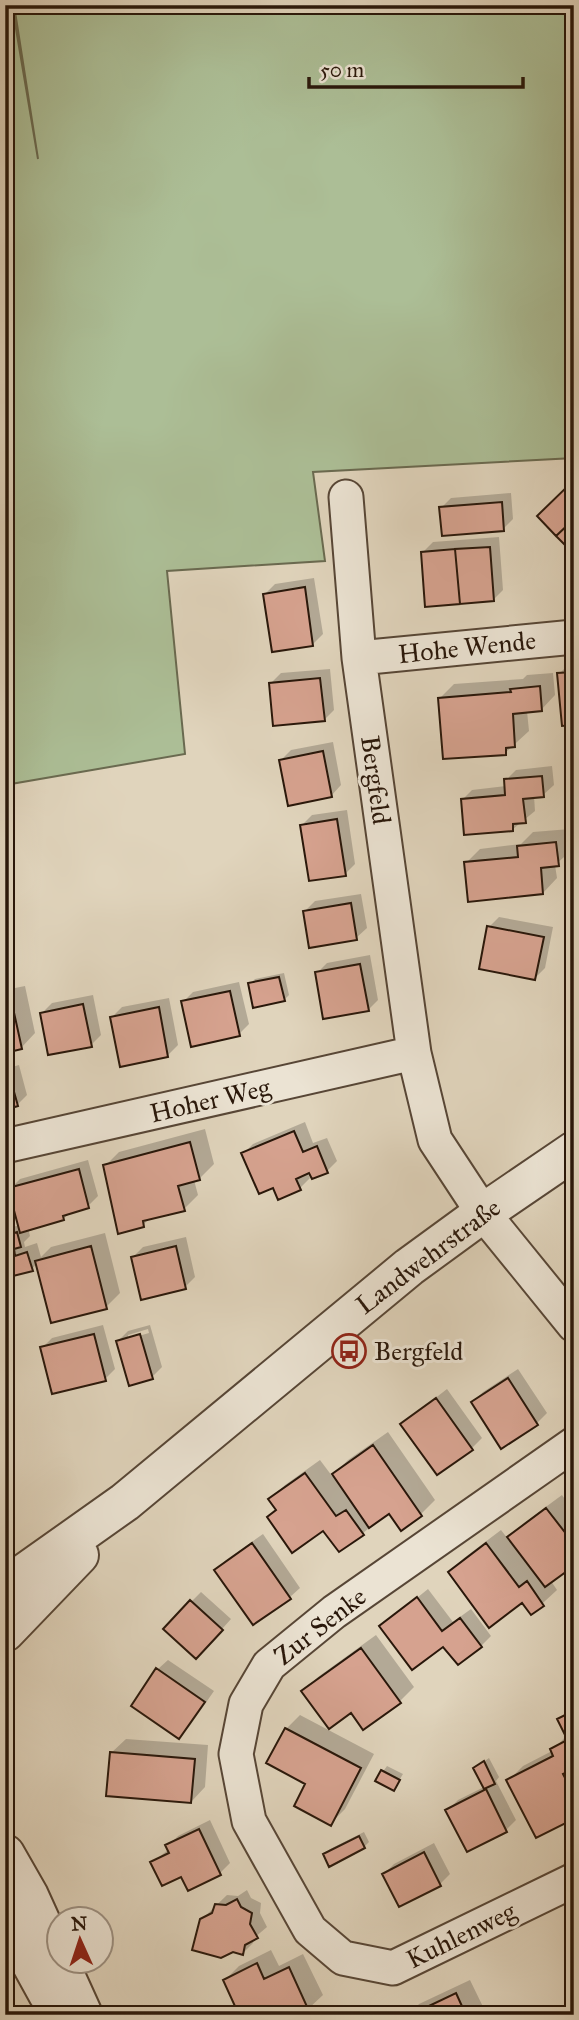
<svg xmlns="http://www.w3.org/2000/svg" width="579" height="2020" viewBox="0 0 579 2020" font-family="'IM FELL Great Primer',serif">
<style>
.green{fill:#acbe96;stroke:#6a6a50;stroke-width:2}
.shadow{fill:#0003;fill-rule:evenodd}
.building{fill:#d6a28f;stroke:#29170a;stroke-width:2}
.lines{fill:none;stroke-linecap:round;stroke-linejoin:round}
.minor-casing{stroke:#574636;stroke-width:37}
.tertiary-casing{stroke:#574636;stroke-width:42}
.minor{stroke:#ebe3d3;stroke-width:33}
.tertiary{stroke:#ebe3d3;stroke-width:38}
.labels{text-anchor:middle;stroke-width:6;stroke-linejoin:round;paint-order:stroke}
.street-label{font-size:26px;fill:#29170a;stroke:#ebe3d3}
.poi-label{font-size:26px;fill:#29170a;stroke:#ebe3d3;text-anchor:start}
</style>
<rect width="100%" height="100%" fill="#e0d4bc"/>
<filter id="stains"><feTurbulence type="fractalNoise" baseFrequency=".00286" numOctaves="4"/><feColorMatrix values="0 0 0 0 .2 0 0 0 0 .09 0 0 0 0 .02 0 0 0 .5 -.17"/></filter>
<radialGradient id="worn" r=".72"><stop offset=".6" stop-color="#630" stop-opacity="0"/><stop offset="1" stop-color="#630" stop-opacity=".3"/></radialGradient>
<path class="green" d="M5,5H12L38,159L14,5H574V458L313,472L325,561L167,571L185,754L5,785Z"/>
<path class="shadow" d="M511,493L513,519L503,529L441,508L451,498Z
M499,537L503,590L493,600L423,552L433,542Z
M314,578L323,634L313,644L265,594L275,584Z
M574,659V724L559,674Z
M330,669L334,710L324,720L271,683L281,673Z
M553,673L555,695L541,710L527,711L529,731L505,753L440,698L454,684L523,679L527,675Z
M333,742L341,785L331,796L281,760L291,750Z
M552,766L554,785L543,795L534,796L535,811L513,829L462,800L472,790L506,786V780L516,770Z
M347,810L355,864L345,874L302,825L312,815Z
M570,829L572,850L555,865L557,878L543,893L466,863L480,849L521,844L533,832Z
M361,894L367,928L356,938L305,911L315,901Z
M499,917L553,927L545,968L535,978L489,927Z
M370,955L378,1000L368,1010L317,973L327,963Z
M284,973L289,995L284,1000L250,984L255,979Z
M239,982L249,1024L239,1034L183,1002L193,992Z
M25,986L35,1033L21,1048L5,1051V990Z
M93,995L101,1035L91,1045L42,1013L52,1003Z
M169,998L178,1045L168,1055L112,1017L122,1007Z
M19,1065L27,1095L17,1105L5,1108V1069Z
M305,1122L313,1143L327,1138L337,1161L327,1171L307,1172L310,1178L300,1188L274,1186L243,1154L253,1144Z
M205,1129L214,1164L200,1178L194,1180L198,1195L184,1209L151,1217L143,1225L105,1166L119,1152Z
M88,1160L98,1196L88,1206L71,1212L63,1219L28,1228L30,1236L24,1242L25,1247L37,1243L41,1257L51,1247L105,1233L120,1293L106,1307L37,1263L32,1269L5,1276V1229L20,1225L10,1189L20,1179Z
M186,1237L195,1277L185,1287L133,1257L143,1247Z
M5,1306L9,1321L5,1324Z
M103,1325L115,1369L105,1379L42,1348L52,1338Z
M150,1325L162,1367L152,1377L118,1341L128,1331ZM148,1329L149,1333L128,1339V1335Z
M518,1369L547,1413L537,1423L502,1446L473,1402L483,1392Z
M447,1389L482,1438L472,1448L402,1424Z
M388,1432L435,1500L421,1514L389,1511L362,1534L324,1528L277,1509L271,1499L285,1485L320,1460L332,1476L348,1460Z
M562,1495L571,1508L574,1506V1564L551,1581L557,1590L532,1613L523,1601L450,1572L464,1558L501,1530L508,1539L524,1523Z
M263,1534L300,1588L290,1597L216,1570L226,1560Z
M428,1589L453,1622L471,1609L491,1636L481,1646L444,1644L382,1626Z
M201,1592L231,1619L206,1647L191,1602Z
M376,1635L414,1687L400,1701L363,1728L351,1711L304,1691L318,1677Z
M168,1660L214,1691L189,1727L179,1737L158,1669Z
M572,1710L574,1714V1817L509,1780L523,1766L552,1751L567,1735L559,1719Z
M300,1715L374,1754L345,1809L331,1823L308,1783L286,1729Z
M126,1739L208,1745L205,1787L191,1802L111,1753Z
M489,1758L499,1777L496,1781L516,1820L506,1830L468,1849L448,1810L458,1800L484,1787L475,1768Z
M387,1766L403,1774L394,1789L377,1780Z
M210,1820L230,1863L220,1873L189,1888L182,1874L152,1863L169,1849L168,1846L178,1836Z
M364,1832L369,1842L364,1847L325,1854L330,1849Z
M434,1843L450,1874L440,1884L384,1874L394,1864Z
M247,1890L251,1898L261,1903L260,1913L267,1927L254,1938L253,1943L243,1953L201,1920L227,1895L238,1896Z
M574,1917V1931L569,1921Z
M271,1950L279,1966L303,1954L323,1995L308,2009L297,2015L225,1980L239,1966Z
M470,1980L487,2015H409L419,2004Z
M574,2006V2015H554Z"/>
<path class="building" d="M574,480V519L556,536L537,516Z
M502,502L504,531L442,536L439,507Z
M574,519V554L556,536Z
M490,547L494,601L460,604L455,549Z
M455,549L460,604L425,607L421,552Z
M305,587L313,646L272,652L263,594Z
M574,672V725L562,726L557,673Z
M320,678L325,721L273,726L269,683Z
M540,686L542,711L513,714L515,747L506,748V755L443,759L438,698L511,692L510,689Z
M323,751L332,797L288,806L279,760Z
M542,776L544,797L523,799L526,823L513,824V831L464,835L461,799L505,795L504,779Z
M337,819L346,876L309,881L300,825Z
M556,842L559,866L541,868L543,894L468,902L464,862L518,857L517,846Z
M351,903L357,940L309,948L303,911Z
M487,926L544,937L535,980L479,969Z
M360,964L369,1011L323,1019L315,972Z
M279,977L285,1001L253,1008L248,983Z
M230,991L240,1036L191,1047L181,1001Z
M11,999L22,1049L5,1053V1000Z
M83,1004L92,1047L48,1055L40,1013Z
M159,1007L168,1057L120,1067L110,1017Z
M9,1074L18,1106L5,1110V1075Z
M294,1131L303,1152L317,1146L328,1173L312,1179L309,1173L296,1179L301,1190L278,1200L273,1188L259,1194L241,1153Z
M190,1142L200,1180L178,1186L185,1211L143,1221L144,1227L118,1234L103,1165Z
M79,1169L89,1208L63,1216L64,1220L20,1233L8,1188Z
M17,1232L21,1247L14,1249L15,1256L27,1252L33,1271L5,1278V1236Z
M91,1246L107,1309L51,1323L35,1261Z
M176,1246L186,1289L141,1300L131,1257Z
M94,1334L106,1381L52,1394L40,1347Z
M140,1334L153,1379L129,1386L116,1341Z
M508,1378L538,1425L501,1449L471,1402Z
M436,1398L473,1450L437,1475L400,1424Z
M373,1445L422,1516L401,1531L389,1514L369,1528L332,1474Z
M305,1473L336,1516L346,1510L364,1535L339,1552L323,1531L292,1553L267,1517L276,1510L268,1499Z
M546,1508L574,1544V1566L545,1587L507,1537Z
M252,1543L291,1599L253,1625L214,1570Z
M486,1543L519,1587L527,1581L544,1606L531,1615L522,1603L489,1628L448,1572Z
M417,1597L442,1631L460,1618L482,1647L458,1665L443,1647L412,1670L379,1626Z
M190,1600L223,1630L196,1659L163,1629Z
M361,1648L401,1703L363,1730L351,1713L329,1729L301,1691Z
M156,1668L205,1702L179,1739L131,1706Z
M567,1714L574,1727L572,1749L557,1719Z
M285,1728L361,1768L331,1826L294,1806L305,1784L266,1763Z
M565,1741L574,1758V1769L563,1774L574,1795V1819L536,1838L506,1780L553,1756L550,1749Z
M110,1752L195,1759L191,1803L106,1796Z
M484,1761L495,1784L484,1789L473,1768Z
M381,1770L400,1780L394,1791L375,1781Z
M486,1789L507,1832L467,1852L445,1810Z
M199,1829L221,1875L188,1891L181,1877L162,1886L150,1862L169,1853L165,1845Z
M359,1836L365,1848L329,1867L323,1854Z
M424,1852L441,1886L399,1907L382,1874Z
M237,1899L241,1907L252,1913L250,1924L258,1938L245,1945L243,1955L233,1952L221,1958L192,1950L200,1919L212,1913L215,1904L226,1905Z
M257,1963L264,1979L289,1967L309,2011L301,2015H239L223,1980Z
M456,1993L466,2015H410Z"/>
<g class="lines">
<g class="minor-casing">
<path id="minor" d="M346,497L359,658L414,1053L435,1140L483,1213L574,1325
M359,658L574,637
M5,1146L414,1053
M574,1444L334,1612L269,1665L246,1704L236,1754L249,1821L310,1930L343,1958L393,1968L574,1880"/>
</g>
<g class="tertiary-casing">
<path id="tertiary" d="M5,1587L125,1502L409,1267L483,1213L574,1151
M5,1632L79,1555
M5,1854L29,1896L83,2015
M5,1916L48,1994"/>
</g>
<use href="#minor" class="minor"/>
<use href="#tertiary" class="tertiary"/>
</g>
<defs>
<g id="bus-ring" transform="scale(1.75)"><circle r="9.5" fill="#ebe3d3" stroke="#8f2418" stroke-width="1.5"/><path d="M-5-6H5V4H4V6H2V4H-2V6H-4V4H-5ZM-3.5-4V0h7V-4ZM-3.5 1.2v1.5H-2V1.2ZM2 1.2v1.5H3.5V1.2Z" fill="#8f2418"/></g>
</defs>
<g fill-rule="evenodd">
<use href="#bus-ring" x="349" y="1351"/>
</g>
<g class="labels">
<g class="street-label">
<text transform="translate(467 647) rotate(-6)" y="9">Hohe Wende</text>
<text transform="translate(376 780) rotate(82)" y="9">Bergfeld</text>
<text transform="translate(210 1100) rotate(-13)" y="9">Hoher Weg</text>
<text transform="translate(428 1256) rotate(-37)" y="9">Landwehrstraße</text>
<text transform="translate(320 1626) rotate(-38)" y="9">Zur Senke</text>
<text transform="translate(461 1935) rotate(-26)" y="9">Kuhlenweg</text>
</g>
<g class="poi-label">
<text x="374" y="1360">Bergfeld</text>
</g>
</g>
<rect width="579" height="2020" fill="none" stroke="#e0d4bc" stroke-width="28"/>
<rect x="7" y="7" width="565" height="2006" fill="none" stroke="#29170a" stroke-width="3.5"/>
<rect x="14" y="14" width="551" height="1992" fill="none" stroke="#29170a" stroke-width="2"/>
<g transform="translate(80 1940) rotate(357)"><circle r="33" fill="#ebe3d3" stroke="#9d9183" stroke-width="2"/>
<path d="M0-5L12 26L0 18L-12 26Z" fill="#8f2418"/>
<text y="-10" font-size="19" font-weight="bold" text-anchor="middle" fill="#29170a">N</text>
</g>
<path d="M309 77v10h214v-10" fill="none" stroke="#29170a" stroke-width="3.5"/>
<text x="320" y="77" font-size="21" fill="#29170a" stroke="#ebe3d3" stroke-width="5" paint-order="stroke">50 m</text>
<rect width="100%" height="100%" filter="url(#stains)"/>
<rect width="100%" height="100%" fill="url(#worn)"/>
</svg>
